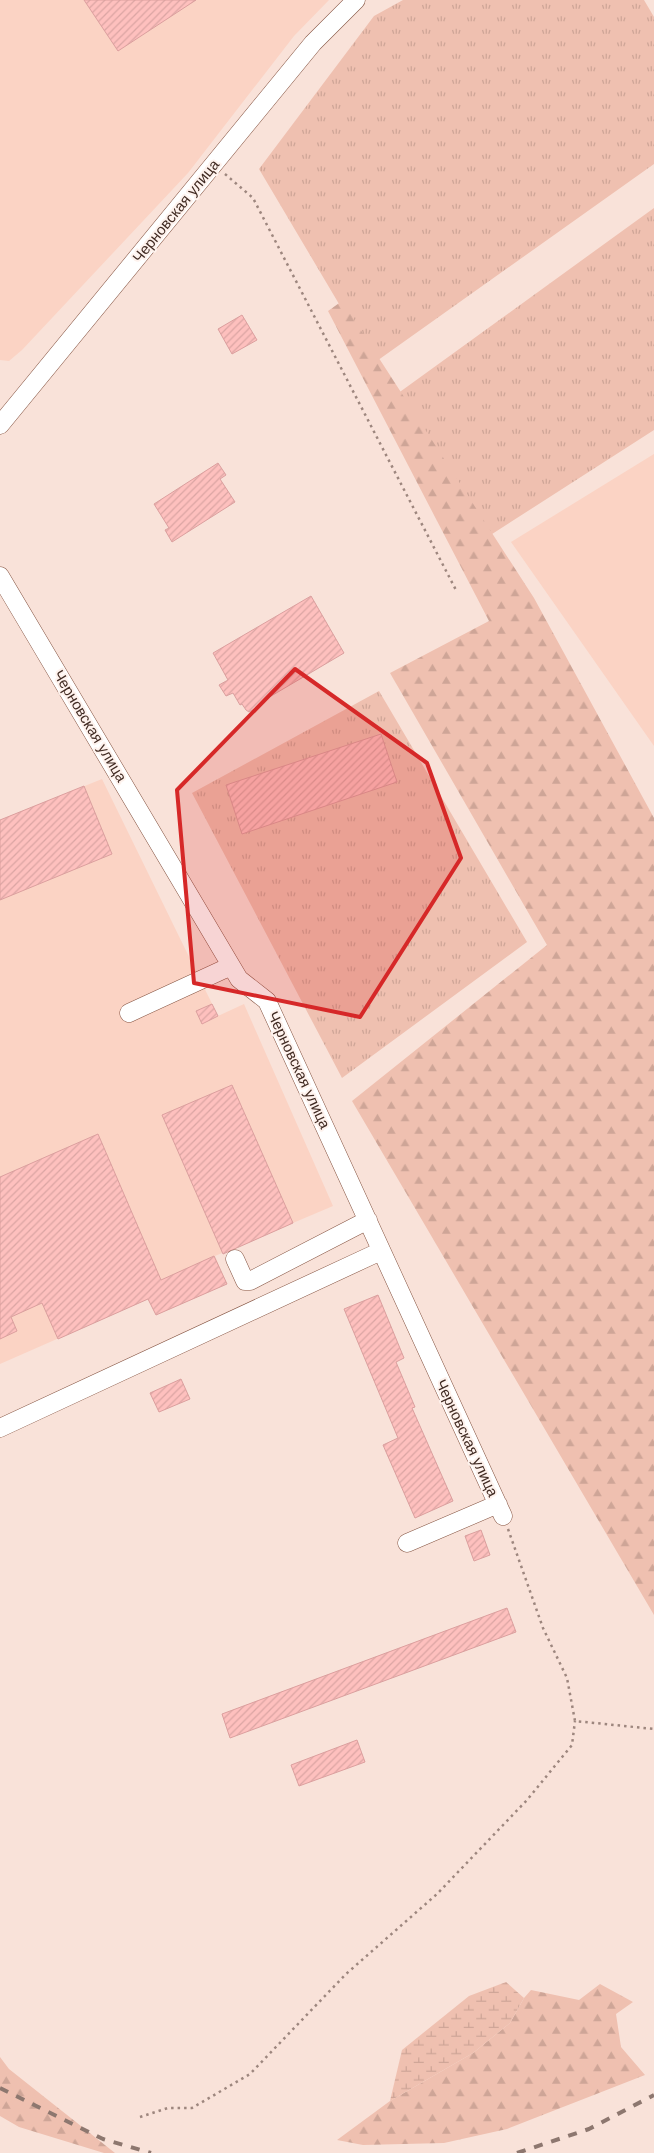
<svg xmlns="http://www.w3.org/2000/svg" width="654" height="2153" viewBox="0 0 654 2153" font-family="Helvetica,sans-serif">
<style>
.built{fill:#fbd3c4}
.grass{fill:url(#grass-tufts)}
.forest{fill:url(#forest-firs)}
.wetland{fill:url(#wetland-marsh)}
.building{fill:url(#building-hatch);stroke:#db9f9e}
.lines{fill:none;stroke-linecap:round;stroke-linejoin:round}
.minor-casing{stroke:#845341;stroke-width:19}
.path{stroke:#9d867e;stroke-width:2.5;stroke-dasharray:2.5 4;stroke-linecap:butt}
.minor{stroke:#fff;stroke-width:18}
.rail{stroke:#8d776f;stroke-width:4;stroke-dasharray:9 9;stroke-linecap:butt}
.marked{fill:#d62828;fill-opacity:0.2;stroke:#d62828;stroke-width:4;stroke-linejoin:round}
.labels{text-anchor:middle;stroke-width:4;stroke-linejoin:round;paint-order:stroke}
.street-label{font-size:15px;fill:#402a22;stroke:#fef2ed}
</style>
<defs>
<pattern id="grass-tufts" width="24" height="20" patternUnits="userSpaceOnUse" patternTransform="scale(1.25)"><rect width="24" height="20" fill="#efc0b0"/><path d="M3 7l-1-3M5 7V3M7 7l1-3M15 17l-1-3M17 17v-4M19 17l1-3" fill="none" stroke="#cea597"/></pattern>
<pattern id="forest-firs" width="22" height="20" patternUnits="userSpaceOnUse" patternTransform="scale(1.25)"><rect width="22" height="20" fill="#efc0b0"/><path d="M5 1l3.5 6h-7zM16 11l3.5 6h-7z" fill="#cea597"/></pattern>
<pattern id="wetland-marsh" width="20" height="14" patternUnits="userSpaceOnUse" patternTransform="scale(1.25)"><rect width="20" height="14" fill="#efc0b0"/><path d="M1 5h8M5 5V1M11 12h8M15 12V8" fill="none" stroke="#cea597"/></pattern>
<pattern id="building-hatch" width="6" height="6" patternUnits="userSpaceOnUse" patternTransform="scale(1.25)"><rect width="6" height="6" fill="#fec0be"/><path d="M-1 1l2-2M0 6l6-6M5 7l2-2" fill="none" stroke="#dba5a3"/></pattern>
</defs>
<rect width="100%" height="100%" fill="#f9e2d9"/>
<path class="built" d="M0,0H329L294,36L188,173L22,350L9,361L0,360Z
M654,454V746L511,542Z
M102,779L218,1016L244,1004L333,1206L215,1256L227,1284L156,1315L148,1299L0,1364V820Z"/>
<path class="grass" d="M403,0H644L654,17V164L374,363L259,169L374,16Z
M654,208V430L489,536L397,394Z
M379,691L527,942L342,1078L192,793Z"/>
<path class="forest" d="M342,301L534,598L654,818V1615L352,1101L547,945L390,673L489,621L328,311Z
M600,1984L633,2002L616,2014L621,2047L645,2075L507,2129L444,2143L363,2145L337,2140L390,2101L473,2053L510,2023L524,1998L531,1990L579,2000Z
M0,2057L9,2069L115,2153H104L19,2127L0,2116Z"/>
<path class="wetland" d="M506,1982L524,1998L510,2023L473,2053L390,2101L402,2050L469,1996Z"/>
<path class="building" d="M84,0H196L118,51Z
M242,315L257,340L232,354L218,329Z
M218,463L226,475L220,479L235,502L172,542L165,530L169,528L154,504Z
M311,596L344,653L261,702L262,705L249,712L246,710L242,704L240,705L233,693L226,696L219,685L228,680L213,653Z
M381,734L397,782L242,834L226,785Z
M84,786L112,854L0,900V820Z
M212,1004L218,1016L202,1024L196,1011Z
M232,1085L293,1223L223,1254L162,1115Z
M98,1134L161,1280L214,1256L227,1284L156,1315L148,1299L58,1339L42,1303L11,1317L17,1331L0,1339V1177Z
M378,1295L404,1358L396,1362L415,1407L412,1408L453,1501L415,1518L383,1445L398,1438L344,1309Z
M181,1379L190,1399L159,1412L150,1393Z
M481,1530L490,1555L474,1561L465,1536Z
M507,1608L516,1632L230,1738L222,1714Z
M357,1740L365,1762L299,1786L291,1765Z"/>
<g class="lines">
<g class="minor-casing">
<path id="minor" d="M0,425L313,43L356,0
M0,576L239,979L267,1001L503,1516
M129,1013L231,966
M235,1259L245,1281H250L368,1220
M0,1428L381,1251
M407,1543L498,1504"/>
</g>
<path class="path" d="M225,174L253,198L457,592
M508,1529L543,1628L567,1678L575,1721L654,1729
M140,2117L168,2108H192L250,2074L346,1974L437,1894L527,1800L572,1745L575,1721"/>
<use href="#minor" class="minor"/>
<path class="rail" d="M0,2088L103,2139L151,2153
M517,2153L589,2129L654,2095"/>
</g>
<path class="marked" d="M295,669L427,763L461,858L360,1017L194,983L177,790Z"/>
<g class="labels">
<g class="street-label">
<text transform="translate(176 211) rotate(-51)" y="5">Черновская улица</text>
<text transform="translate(90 726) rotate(59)" y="5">Черновская улица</text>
<text transform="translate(299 1070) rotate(65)" y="5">Черновская улица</text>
<text transform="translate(467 1438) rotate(65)" y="5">Черновская улица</text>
</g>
</g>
</svg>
